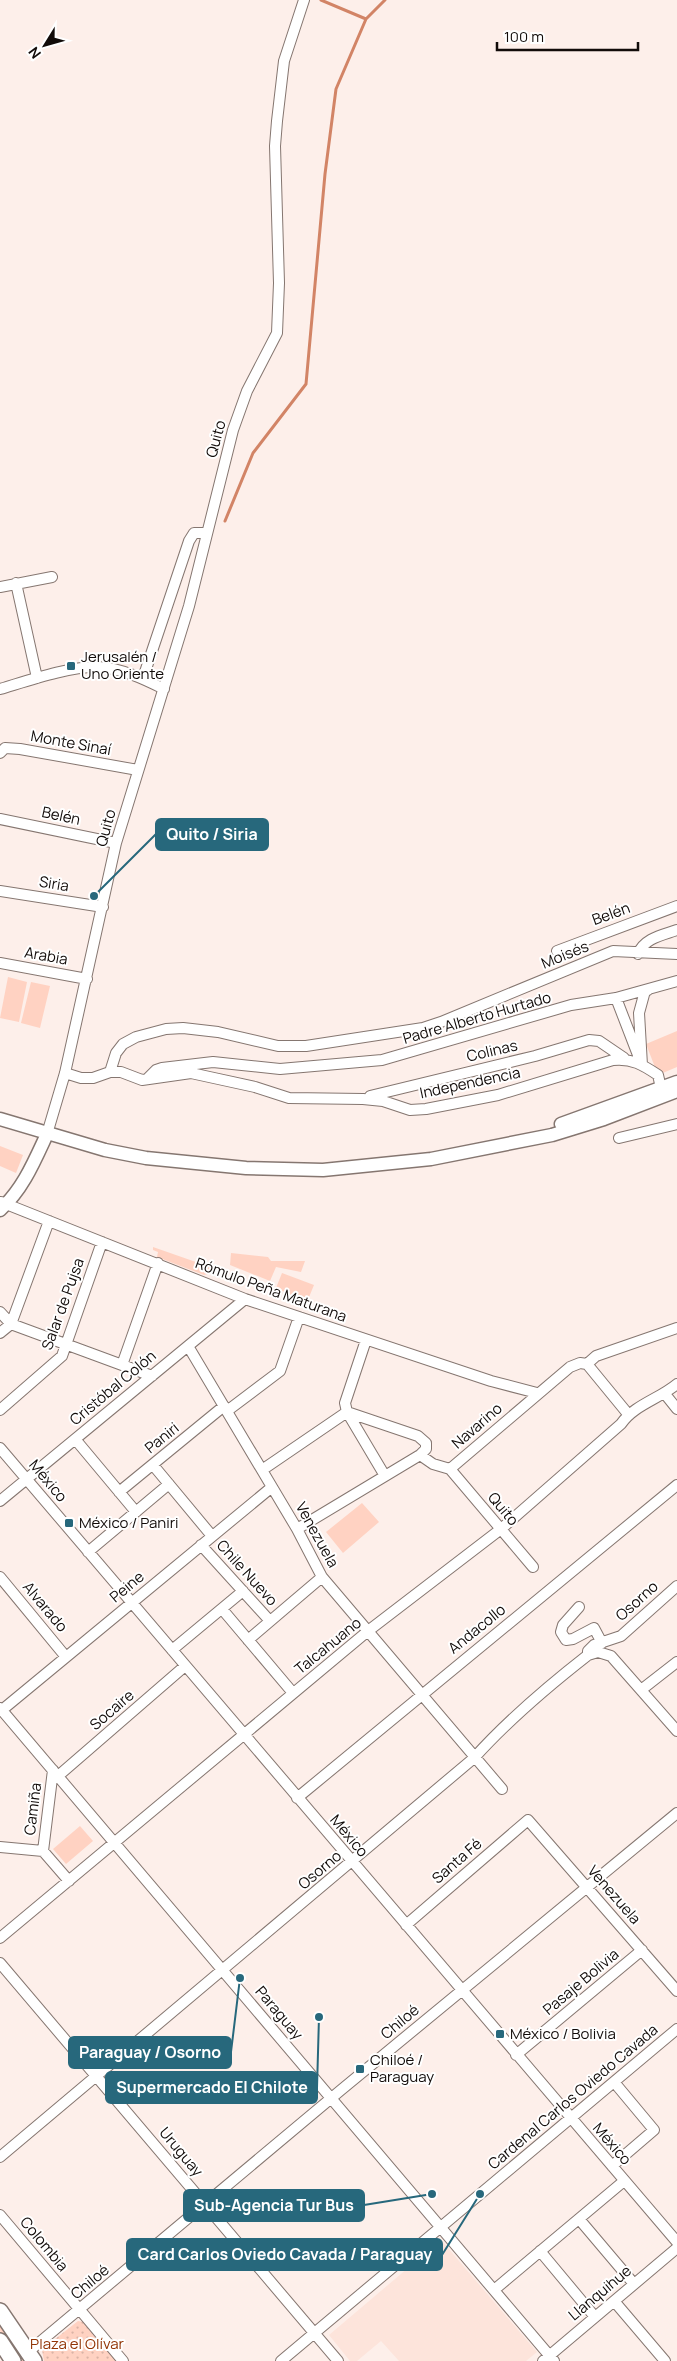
<svg xmlns="http://www.w3.org/2000/svg" width="677" height="2361" viewBox="0 0 677 2361" font-family="Manrope,sans-serif">
<style>
.built{fill:#fde4db}
.green{fill:#ffd2c2}
.park{fill:url(#park-dots)}
.lines{fill:none;stroke-linecap:round;stroke-linejoin:round}
.stream{stroke:#d28466;stroke-width:3}
.minor-casing{stroke:#857670;stroke-width:12}
.major-casing{stroke:#857670;stroke-width:15}
.highway-casing{stroke:#857670;stroke-width:18}
.minor{stroke:#fff;stroke-width:10}
.major{stroke:#fff;stroke-width:12}
.highway{stroke:#fff;stroke-width:15}
.poi-dot{fill:#27687c;stroke:#fff;stroke-width:2}
.labels{text-anchor:middle;stroke-width:4;stroke-linejoin:round;paint-order:stroke}
.street-label{font-size:15px;fill:#110b09;stroke:#fff}
.poi-label{font-size:15px;fill:#110b09;stroke:#fff;text-anchor:start}
.park-label{font-size:15px;fill:#923506;stroke:#fff}
.leader{fill:none;stroke:#27687c;stroke-width:2}
.callout-dot{fill:#27687c;stroke:#fff;stroke-width:2}
.callout{fill:#27687c;stroke:#27687c;stroke-width:2}
.callout-label{font-size:16px;text-anchor:middle;font-weight:bold;fill:#fff}
</style>
<defs>
<pattern id="park-dots" width="8" height="8" patternUnits="userSpaceOnUse" patternTransform="scale(1.25)"><rect width="8" height="8" fill="#ffd2c2"/><path d="M2 2h.1M6 6h.1" fill="none" stroke="#dab3a5" stroke-width="1.8" stroke-linecap="round"/></pattern>
</defs>
<rect width="100%" height="100%" fill="#fdefea"/>
<path class="built" d="M441,2240L537,2352L526,2361H399L381,2341L357,2361H350L329,2335Z"/>
<path class="green" d="M8,977L27,982L19,1022L0,1018Z
M31,982L50,986L40,1028L21,1023Z
M677,1031V1067L658,1075L646,1044Z
M0,1146L23,1155L16,1173L0,1166Z
M153,1247L213,1268L211,1273L204,1275L157,1257L158,1252L153,1250Z
M231,1253L268,1257L271,1261H305L301,1272L276,1267L270,1281L230,1265Z
M282,1273L314,1285L307,1302L276,1288Z
M362,1503L379,1522L343,1553L326,1532Z
M80,1826L93,1841L66,1864L53,1849Z
M0,2322L27,2361H21L0,2331Z"/>
<path class="park" d="M78,2321L84,2322L116,2361H44L42,2350L45,2347Z"/>
<g class="lines">
<path class="stream" d="M321,0L366,19
M225,521L253,453L306,384L325,174L336,89L366,19L385,0"/>
<g class="minor-casing">
<path id="minor" d="M16,583L37,678
M0,587L52,577
M143,678L189,541L194,533H206
M0,689C27,681 70,666 98,667C121,668 144,679 164,689
M0,753L5,748L20,749L138,770
M0,819L116,843
M0,891L103,907
M557,951L677,906
M638,954C644,938 663,935 677,930
M0,963L87,979
M616,998L638,1055
M642,1065L639,1013L645,991L648,990
M110,1072L116,1053L123,1044L136,1037L166,1029L183,1028L218,1032L278,1046H306L423,1028L441,1022L613,951L677,954
M65,1073L81,1078H93L110,1072H121L142,1080L191,1073L255,1087L289,1098L363,1099L383,1101L410,1110L426,1109L498,1095L613,1060C632,1058 643,1065 658,1075L661,1088
M147,1079L156,1070L162,1068L213,1062L280,1069L382,1060L571,1005L616,998L677,981
M370,1096L535,1056L589,1040L599,1041L624,1058
M47,1134L65,1073L116,843L189,606L233,430L247,391L277,333L279,283L275,146L277,121L284,61L304,0
M619,1138L677,1124
M1,1202L245,1299L491,1381L537,1393
M0,1312L11,1324L152,1376
M0,1333L11,1324L49,1221
M188,1346L297,1529L322,1577L502,1789
M587,1364L596,1356L677,1328
M587,1364L628,1414
M122,1365L158,1263
M665,1394L677,1409
M0,1410L62,1356L102,1242
M227,1411L280,1371L299,1317
M347,1412L385,1476
M75,1439L136,1512
M0,1448L677,2242
M420,1455L433,1464L450,1469
M153,1465L212,1536
M450,1469L570,1367L580,1363L587,1364
M450,1469L533,1567
M262,1470L347,1412L345,1403L366,1340
M119,1492L224,1406
M0,1501L245,1299
M297,1529L420,1455L426,1449V1443L418,1436L347,1412
M201,1545L270,1621
M88,1552L169,1484
M0,1577L66,1657
M579,1607L563,1625L561,1632L566,1640L573,1639L594,1628L602,1643
M222,1609L293,1693
M248,1640L322,1577
M172,1650L243,1591
M588,1655L598,1652L611,1656L677,1731
M641,1690L677,1662
M0,1708L554,2361
M2,1710L272,1487
M58,1776L185,1666
M297,1798L677,1485
M0,1847L43,1851L69,1881
M43,1851L53,1770
M406,1925L528,1820L677,1991
M0,1938L368,1631L501,1529L621,1424C634,1405 659,1399 677,1384
M0,1963L338,2361
M516,2055L642,1950
M0,2157L474,1758C509,1719 547,1687 588,1655V1651L594,1645L621,1636L677,1586
M612,2166L654,2130L614,2082
M0,2215L123,2361
M579,2219L634,2284
M540,2251L595,2317
M494,2290L624,2181
M614,2301L665,2361
M28,2352L341,2090L677,1813
M281,2361L677,2029
M543,2361L677,2248"/>
</g>
<g class="major-casing">
<path id="major" d="M0,1119L105,1150L146,1158L246,1168L323,1170L431,1159L552,1135L604,1119L677,1091
M561,1124L677,1082
M0,1210C23,1189 34,1162 47,1134"/>
</g>
<g class="highway-casing">
<path id="highway" d="M0,2311L34,2361
M0,2341L13,2361"/>
</g>
<use href="#minor" class="minor"/>
<use href="#major" class="major"/>
<use href="#highway" class="highway"/>
</g>
<g class="poi-dot">
<rect x="66" y="661" width="10" height="10" rx="2.5"/>
<rect x="64" y="1518" width="10" height="10" rx="2.5"/>
<rect x="495" y="2029" width="10" height="10" rx="2.5"/>
<rect x="355" y="2064" width="10" height="10" rx="2.5"/>
</g>
<g class="labels">
<g class="street-label">
<text transform="translate(216 439) rotate(-75)" y="5">Quito</text>
<text transform="translate(71 743) rotate(10)" y="5">Monte Sinaí</text>
<text transform="translate(61 816) rotate(12)" y="5">Belén</text>
<text transform="translate(106 828) rotate(-75)" y="5">Quito</text>
<text transform="translate(54 884) rotate(9)" y="5">Siria</text>
<text transform="translate(611 914) rotate(-20)" y="5">Belén</text>
<text transform="translate(565 955) rotate(-22)" y="5">Moisés</text>
<text transform="translate(46 956) rotate(10)" y="5">Arabia</text>
<text transform="translate(477 1018) rotate(-16)" y="5">Padre Alberto Hurtado</text>
<text transform="translate(492 1051) rotate(-13)" y="5">Colinas</text>
<text transform="translate(470 1083) rotate(-12)" y="5">Independencia</text>
<text transform="translate(271 1290) rotate(20)" y="5">Rómulo Peña Maturana</text>
<text transform="translate(63 1304) rotate(-70)" y="5">Salar de Pujsa</text>
<text transform="translate(113 1388) rotate(-40)" y="5">Cristóbal Colón</text>
<text transform="translate(477 1426) rotate(-41)" y="5">Navarino</text>
<text transform="translate(162 1438) rotate(-39)" y="5">Paniri</text>
<text transform="translate(48 1481) rotate(50)" y="5">México</text>
<text transform="translate(503 1509) rotate(50)" y="5">Quito</text>
<text transform="translate(317 1535) rotate(61)" y="5">Venezuela</text>
<text transform="translate(247 1573) rotate(48)" y="5">Chile Nuevo</text>
<text transform="translate(127 1587) rotate(-40)" y="5">Peine</text>
<text transform="translate(637 1601) rotate(-42)" y="5">Osorno</text>
<text transform="translate(45 1607) rotate(50)" y="5">Alvarado</text>
<text transform="translate(477 1629) rotate(-39)" y="5">Andacollo</text>
<text transform="translate(328 1646) rotate(-39)" y="5">Talcahuano</text>
<text transform="translate(112 1710) rotate(-41)" y="5">Socaire</text>
<text transform="translate(33 1809) rotate(-83)" y="5">Camiña</text>
<text transform="translate(349 1836) rotate(50)" y="5">México</text>
<text transform="translate(457 1861) rotate(-41)" y="5">Santa Fé</text>
<text transform="translate(320 1870) rotate(-40)" y="5">Osorno</text>
<text transform="translate(614 1895) rotate(49)" y="5">Venezuela</text>
<text transform="translate(581 1982) rotate(-40)" y="5">Pasaje Bolivia</text>
<text transform="translate(279 2013) rotate(50)" y="5">Paraguay</text>
<text transform="translate(400 2022) rotate(-40)" y="5">Chiloé</text>
<text transform="translate(573 2097) rotate(-40)" y="5">Cardenal Carlos Oviedo Cavada</text>
<text transform="translate(612 2144) rotate(49)" y="5">México</text>
<text transform="translate(181 2152) rotate(50)" y="5">Uruguay</text>
<text transform="translate(44 2244) rotate(50)" y="5">Colombia</text>
<text transform="translate(90 2282) rotate(-40)" y="5">Chiloé</text>
<text transform="translate(600 2293) rotate(-40)" y="5">Llanquihue</text>
</g>
<g class="poi-label">
<text x="81" y="662">Jerusalén /<tspan x="81" dy="17">Uno Oriente</tspan></text>
<text x="79" y="1528">México / Paniri</text>
<text x="510" y="2039">México / Bolivia</text>
<text x="370" y="2065">Chiloé /<tspan x="370" dy="17">Paraguay</tspan></text>
</g>
<g class="park-label">
<text x="77" y="2349">Plaza el Olívar</text>
</g>
</g>
<path class="leader" d="M94 896L156 834M240 1978L231 2052M319 2017L317 2088M432 2194L364 2205M480 2194L442 2255"/>
<g class="callout-dot">
<circle cx="94" cy="896" r="5"/>
<circle cx="240" cy="1978" r="5"/>
<circle cx="319" cy="2017" r="5"/>
<circle cx="432" cy="2194" r="5"/>
<circle cx="480" cy="2194" r="5"/>
</g>
<g class="callout">
<rect x="156" y="819" width="112" height="31" rx="5"/>
<rect x="69" y="2037" width="162" height="31" rx="5"/>
<rect x="106" y="2072" width="211" height="31" rx="5"/>
<rect x="184" y="2190" width="180" height="31" rx="5"/>
<rect x="127" y="2239" width="315" height="31" rx="5"/>
</g>
<g class="callout-label">
<text x="212" y="840">Quito / Siria</text>
<text x="150" y="2058">Paraguay / Osorno</text>
<text x="212" y="2093">Supermercado El Chilote</text>
<text x="274" y="2211">Sub-Agencia Tur Bus</text>
<text x="285" y="2260">Card Carlos Oviedo Cavada / Paraguay</text>
</g>
<g transform="translate(45 45) rotate(233)" stroke="#ffffff" stroke-width="4" paint-order="stroke">
<path d="M0-4L9 19L0 12L-9 19Z" fill="#110b09"/>
<text y="-8" font-size="14" font-weight="bold" text-anchor="middle" fill="#110b09">N</text>
</g>
<path d="M497 42v8h141v-8" fill="none" stroke="#110b09" stroke-width="2.5"/>
<text x="504" y="42" font-size="15" fill="#110b09" stroke="#ffffff" stroke-width="4" paint-order="stroke">100 m</text>
</svg>
